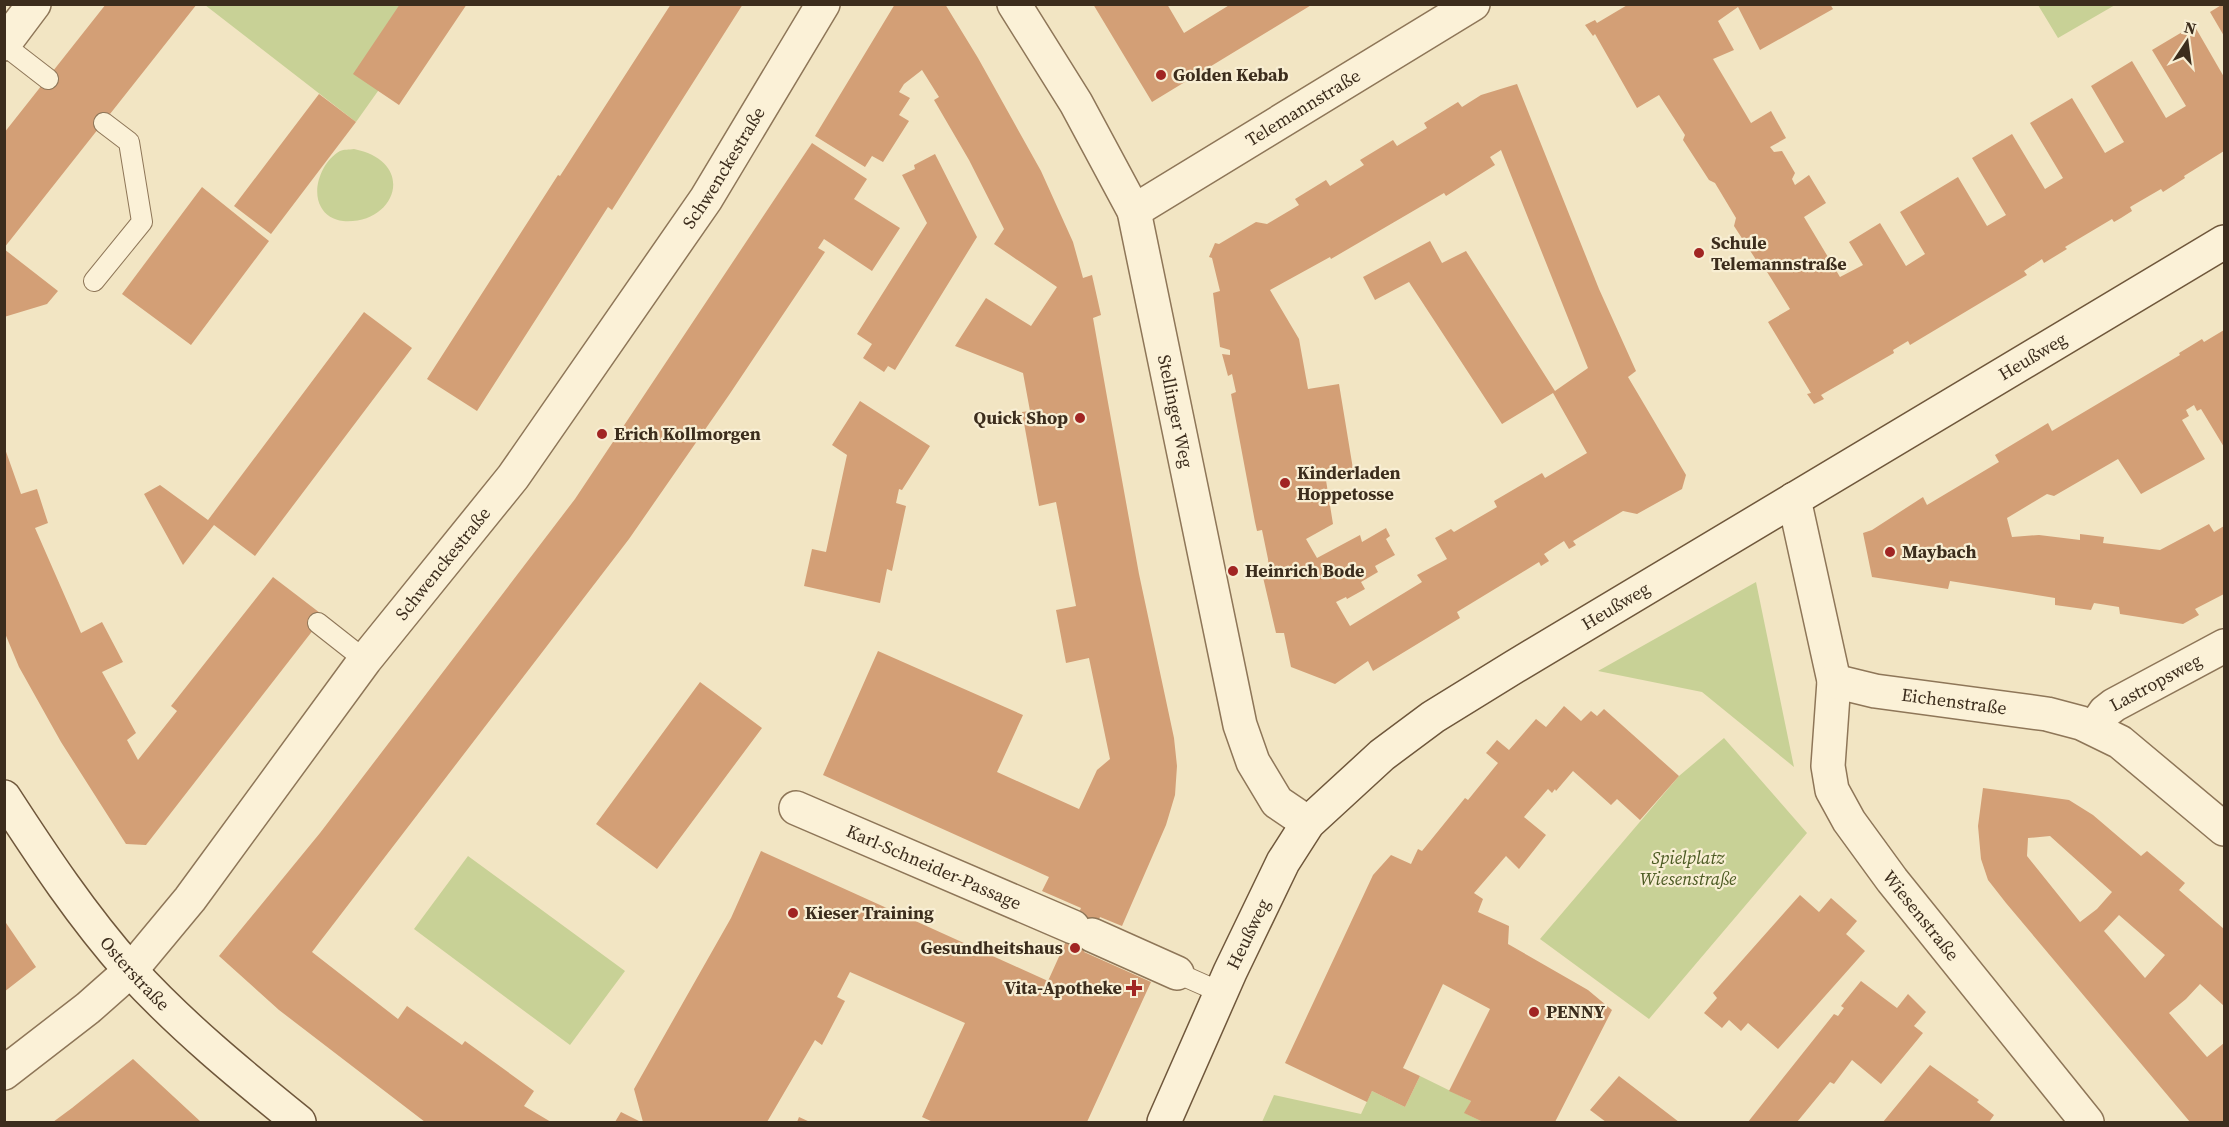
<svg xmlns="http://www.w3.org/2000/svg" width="2229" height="1127" viewBox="0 0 2229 1127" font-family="'Source Serif 4',serif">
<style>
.green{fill:#c8d196}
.building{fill:#d39f76;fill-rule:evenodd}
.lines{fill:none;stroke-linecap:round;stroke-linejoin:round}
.lane-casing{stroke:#8e7658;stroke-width:22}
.street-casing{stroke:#8e7658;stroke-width:36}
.secondary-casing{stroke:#6f573b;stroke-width:36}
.lane{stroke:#fbf1d7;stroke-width:20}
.street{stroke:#fbf1d7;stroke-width:33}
.secondary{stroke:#fbf1d7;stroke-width:33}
.poi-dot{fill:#a12523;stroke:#f8eed3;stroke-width:2}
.labels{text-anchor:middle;stroke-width:4.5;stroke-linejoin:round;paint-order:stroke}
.poi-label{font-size:18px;font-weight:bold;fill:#3c2d1d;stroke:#f8eed3;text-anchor:start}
.street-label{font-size:18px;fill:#3c2d1d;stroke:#f8eed3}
.park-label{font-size:18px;font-style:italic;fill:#4b5a22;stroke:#f8eed3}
</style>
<rect width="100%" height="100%" fill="#f2e5c3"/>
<path class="green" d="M205,5H400L378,91L356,122Z
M2038,5H2115L2058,38Z
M354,149C418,162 396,225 343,221C334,220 325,215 321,207C311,190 322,161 340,151C344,149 349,150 354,149Z
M1756,582L1794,767L1702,692L1598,671Z
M1724,738L1807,833L1649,1019L1540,939L1679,776Z
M468,856L625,971L570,1045L414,929Z
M1420,1076L1471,1101L1465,1113L1483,1122H1262L1274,1095L1361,1114L1372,1091L1405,1107Z"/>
<path class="building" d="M106,4H197L4,248V133Z
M400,4H467L399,105L353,74Z
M671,4H743L612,210L608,207L477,411L427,379L558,175L560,176Z
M895,4H945L978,58L1041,171L1073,242L1083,278L1092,275L1101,315L1093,318L1107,397L1139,574L1174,738L1177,766L1175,795L1166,825L1122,926L1100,917L1084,952L1151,982L1087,1122H933L922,1117L965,1023L850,972L837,997L845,1001L822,1045L815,1040L767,1122H643L634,1089L731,918L761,851L1048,981L1081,908L1042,891L1049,877L823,775L878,651L1023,715L997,772L1079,809L1097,770L1110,759L1089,658L1066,663L1056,610L1076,606L1056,502L1039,506L1022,412L1030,411L1023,373L955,346L986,298L1031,326L1057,287L994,244L1004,229L969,160L934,100L939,97L922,70L904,84L899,92L910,98L899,115L909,121L883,162L872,156L865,167L815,136Z
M1093,4H1167L1184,33L1231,4H1313L1152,102Z
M1629,4H1830L1833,9L1760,50L1738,7L1718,21L1734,50L1713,59L1751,123L1771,111L1786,138L1770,147L1774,152L1782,151L1795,173L1792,179L1795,185L1809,175L1826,203L1804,217L1840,277L1863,265L1849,242L1880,223L1906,266L1925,254L1900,212L1958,177L1987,226L2006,215L1972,158L2012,134L2045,189L2063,178L2030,123L2072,98L2105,153L2124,142L2091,86L2132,61L2166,118L2186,106L2152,50L2194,25L2224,77V151L2184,176L2185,178L2163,192L2161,189L2130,207L2132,211L2121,218L2114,222L2112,219L2065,247L2067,249L2044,263L2042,259L2024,271L2027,275L1910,345L1908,341L1893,350L1894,353L1821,395L1824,399L1814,404L1807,394L1811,393L1768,322L1790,309L1764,267L1762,269L1734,226L1736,218L1715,183L1709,180L1683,140L1685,135L1659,95L1637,108L1595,34L1593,36L1585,25L1595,20L1597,23Z
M2223,4H2224V36L2210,12Z
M1517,84L1599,289L1636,371L1628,377L1686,475L1682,489L1637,514L1623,511L1573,541L1576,545L1569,549L1564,541L1544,554L1549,561L1541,566L1539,562L1457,612L1460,618L1373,671L1368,661L1335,684L1291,667L1284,633H1276L1262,573L1269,571L1268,559L1262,530L1257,531L1255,522L1231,394L1236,392L1232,374L1228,376L1222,354L1230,355V350L1220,347L1213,293L1220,291L1212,258L1209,257L1215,243L1219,244L1256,222L1267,224L1299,205L1295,199L1326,180L1330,186L1364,165L1360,160L1393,140L1397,146L1427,128L1424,123L1458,102L1462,107L1481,95ZM1501,150L1588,368L1555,391L1466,251L1442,263L1430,241L1363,277L1375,300L1409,282L1502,424L1553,393L1587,453L1545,478L1542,473L1494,501L1497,507L1454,532L1451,529L1435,538L1447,559L1417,575L1422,582L1350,626L1336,602L1346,597L1347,599L1365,589L1361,582L1378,572L1375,566L1395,555L1386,539L1390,536L1386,528L1362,542L1360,535L1317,558L1306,539L1333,524L1325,474L1353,469L1339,384L1308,389L1299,339L1270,290L1330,257L1331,259L1444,193L1446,196L1495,165L1490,157Z
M319,94L356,122L271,234L234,206Z
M812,143L867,179L854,199L900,228L872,271L824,239L818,248L825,252L729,395L629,539L312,952L398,1019L407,1006L462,1045L465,1041L534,1091L524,1106L551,1122H425L279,1010L219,956L320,833L575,499Z
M935,154L977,237L895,370L888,366L884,372L863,358L872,344L857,334L927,223L902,175L915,169L914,165Z
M202,187L269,241L191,345L122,294Z
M4,249L58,291L47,304L4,317Z
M364,312L412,348L255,556L214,525L183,565L144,494L160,485L208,520Z
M2224,330V447L2201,409L2197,411L2194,405L2186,410L2189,416L2182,420L2205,459L2141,494L2118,459L2054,496L2047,494L2007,518L2012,537L2039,535L2080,540V534L2104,537L2103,543L2160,550L2209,524L2214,532L2224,526V594L2195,609L2199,615L2183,624L2120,614L2119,607L2094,603L2091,610L2055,605V598L1950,581L1948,589L1872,577L1863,533L1872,530L1923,497L1927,505L1999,462L1995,455L2048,423L2052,431L2180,355L2179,353L2189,347L2202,339L2204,342Z
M860,401L930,446L902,490L899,489L896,503L906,506L892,571L887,569L880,603L804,586L812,549L826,552L847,455L832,445Z
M4,446L21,494L37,489L48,523L35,528L81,633L102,622L123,662L102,672L136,733L127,740L138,760L177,711L171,706L273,577L324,616L146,845L126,844L61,742L19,667L4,631Z
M700,682L762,728L657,869L596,824Z
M1564,706L1581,721L1591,711L1597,716L1604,709L1679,776L1640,820L1617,799L1611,805L1573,771L1556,791L1555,789L1552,793L1548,789L1524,817L1546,835L1519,869L1506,856L1474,893L1483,899L1478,912L1509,926L1508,944L1588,990L1612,1010L1555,1122H1483L1464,1113L1471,1101L1449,1091L1490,1009L1443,984L1403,1068L1420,1076L1405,1107L1372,1091L1367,1102L1285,1063L1373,875L1391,855L1411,864L1418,849L1422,851L1465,798L1468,800L1498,763L1486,753L1497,740L1509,750L1536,719L1546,727Z
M1983,788L2069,800L2093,815L2141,856L2147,851L2185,883L2179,890L2224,929V1006L2200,984L2186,999L2169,1013L2207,1057L2224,1043V1122H2190L2006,903L1988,880L1981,859L1978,826ZM2050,836L2112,892L2097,909L2080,922L2027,856L2028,838ZM2119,915L2165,955L2145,978L2104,931Z
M1800,895L1819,912L1831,898L1857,921L1846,934L1865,951L1778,1049L1748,1023L1741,1031L1729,1020L1722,1028L1704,1013L1717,998L1713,993Z
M4,920L36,967L4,992Z
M1861,981L1897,1008L1908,994L1926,1012L1914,1026L1923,1033L1881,1084L1852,1060L1834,1084L1830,1082L1797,1122H1748L1834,1014L1838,1016L1844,1008L1841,1006Z
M133,1059L201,1122H53L72,1108Z
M1930,1065L1979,1100L1977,1102L1994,1115L1989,1122H1883Z
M1619,1076L1679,1122H1606L1590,1110Z
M621,1112L641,1122H615Z
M799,1117L810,1122H797Z"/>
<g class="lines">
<g class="lane-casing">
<path id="lane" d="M4,45L48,79
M94,281L142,222L129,142L104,123
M318,623L365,660
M1177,973L1220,992"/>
</g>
<g class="street-casing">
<g id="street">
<path id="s1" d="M1014,4L1076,103L1134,211L1240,725L1253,762L1277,802L1308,823"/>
<path d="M4,44L34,4"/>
<path id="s2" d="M1134,211L1473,4"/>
<path id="s3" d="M1794,499L1834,681L1828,766L1832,790L1849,821L1892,880L2087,1122"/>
<path id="s4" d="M1834,681L1875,691L2047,714L2081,723L2120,742L2224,829"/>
<path id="s5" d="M2094,728L2105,712L2114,705L2224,646"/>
<path id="s6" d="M796,808L1073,927"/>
<path d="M1092,935L1177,973"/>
<path id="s7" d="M4,1073L88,1008L131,970L190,899L365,660L513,477L706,199L823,4"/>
</g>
</g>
<g class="secondary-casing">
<g id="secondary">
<path id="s8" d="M4,797C43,857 82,916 130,970C181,1026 241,1075 299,1122"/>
<path id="s9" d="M1164,1122L1230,972L1283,862L1308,823L1382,755L1433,717L1514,667L2224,242"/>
</g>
</g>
<use href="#lane" class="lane"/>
<use href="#street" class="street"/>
<use href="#secondary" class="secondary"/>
</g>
<g class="poi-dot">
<circle cx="1161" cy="75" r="6"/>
<circle cx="1699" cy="253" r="6"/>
<circle cx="1080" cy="418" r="6"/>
<circle cx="602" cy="434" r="6"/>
<circle cx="1285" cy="483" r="6"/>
<circle cx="1890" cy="552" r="6"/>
<circle cx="1233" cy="571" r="6"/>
<circle cx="793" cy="913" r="6"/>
<circle cx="1075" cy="948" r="6"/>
<path d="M1131 979h6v6h6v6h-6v6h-6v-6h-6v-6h6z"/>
<circle cx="1534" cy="1012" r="6"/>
</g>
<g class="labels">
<g class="poi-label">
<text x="1173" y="81">Golden Kebab</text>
<text x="1711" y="249">Schule<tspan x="1711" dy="21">Telemannstraße</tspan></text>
<text x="1068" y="424" text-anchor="end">Quick Shop</text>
<text x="614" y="440">Erich Kollmorgen</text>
<text x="1297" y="479">Kinderladen<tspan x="1297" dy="21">Hoppetosse</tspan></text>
<text x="1902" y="558">Maybach</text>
<text x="1245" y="577">Heinrich Bode</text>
<text x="805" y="919">Kieser Training</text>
<text x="1063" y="954" text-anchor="end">Gesundheitshaus</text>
<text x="1122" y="994" text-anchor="end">Vita-Apotheke</text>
<text x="1546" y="1018">PENNY</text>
</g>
<g class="street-label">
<text dy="6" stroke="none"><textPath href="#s2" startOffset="198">Telemannstraße</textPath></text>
<text dy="6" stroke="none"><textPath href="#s7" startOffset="1162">Schwenckestraße</textPath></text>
<text dy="6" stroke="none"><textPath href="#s9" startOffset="1196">Heußweg</textPath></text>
<text dy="6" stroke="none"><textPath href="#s1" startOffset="444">Stellinger Weg</textPath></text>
<text dy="6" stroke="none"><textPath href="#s7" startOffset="676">Schwenckestraße</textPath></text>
<text dy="6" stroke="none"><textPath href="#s9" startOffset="710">Heußweg</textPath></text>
<text dy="6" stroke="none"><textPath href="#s5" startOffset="78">Lastropsweg</textPath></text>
<text dy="6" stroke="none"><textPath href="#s4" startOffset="122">Eichenstraße</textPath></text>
<text dy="6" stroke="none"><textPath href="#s6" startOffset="150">Karl-Schneider-Passage</textPath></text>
<text dy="6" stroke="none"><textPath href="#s3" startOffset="450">Wiesenstraße</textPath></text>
<text dy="6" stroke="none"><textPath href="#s9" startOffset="206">Heußweg</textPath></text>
<text dy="6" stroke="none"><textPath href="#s8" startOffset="220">Osterstraße</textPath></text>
</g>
<g class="park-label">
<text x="1688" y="864">Spielplatz<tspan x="1688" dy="21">Wiesenstraße</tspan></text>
</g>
</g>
<rect width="2229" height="1127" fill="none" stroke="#3c2d1d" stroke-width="12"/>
<g transform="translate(2187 42) rotate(13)" stroke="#f8eed3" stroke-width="4.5" paint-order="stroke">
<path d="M0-4.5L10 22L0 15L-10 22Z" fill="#3c2d1d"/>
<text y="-9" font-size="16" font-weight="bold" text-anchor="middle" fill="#3c2d1d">N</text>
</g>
</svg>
